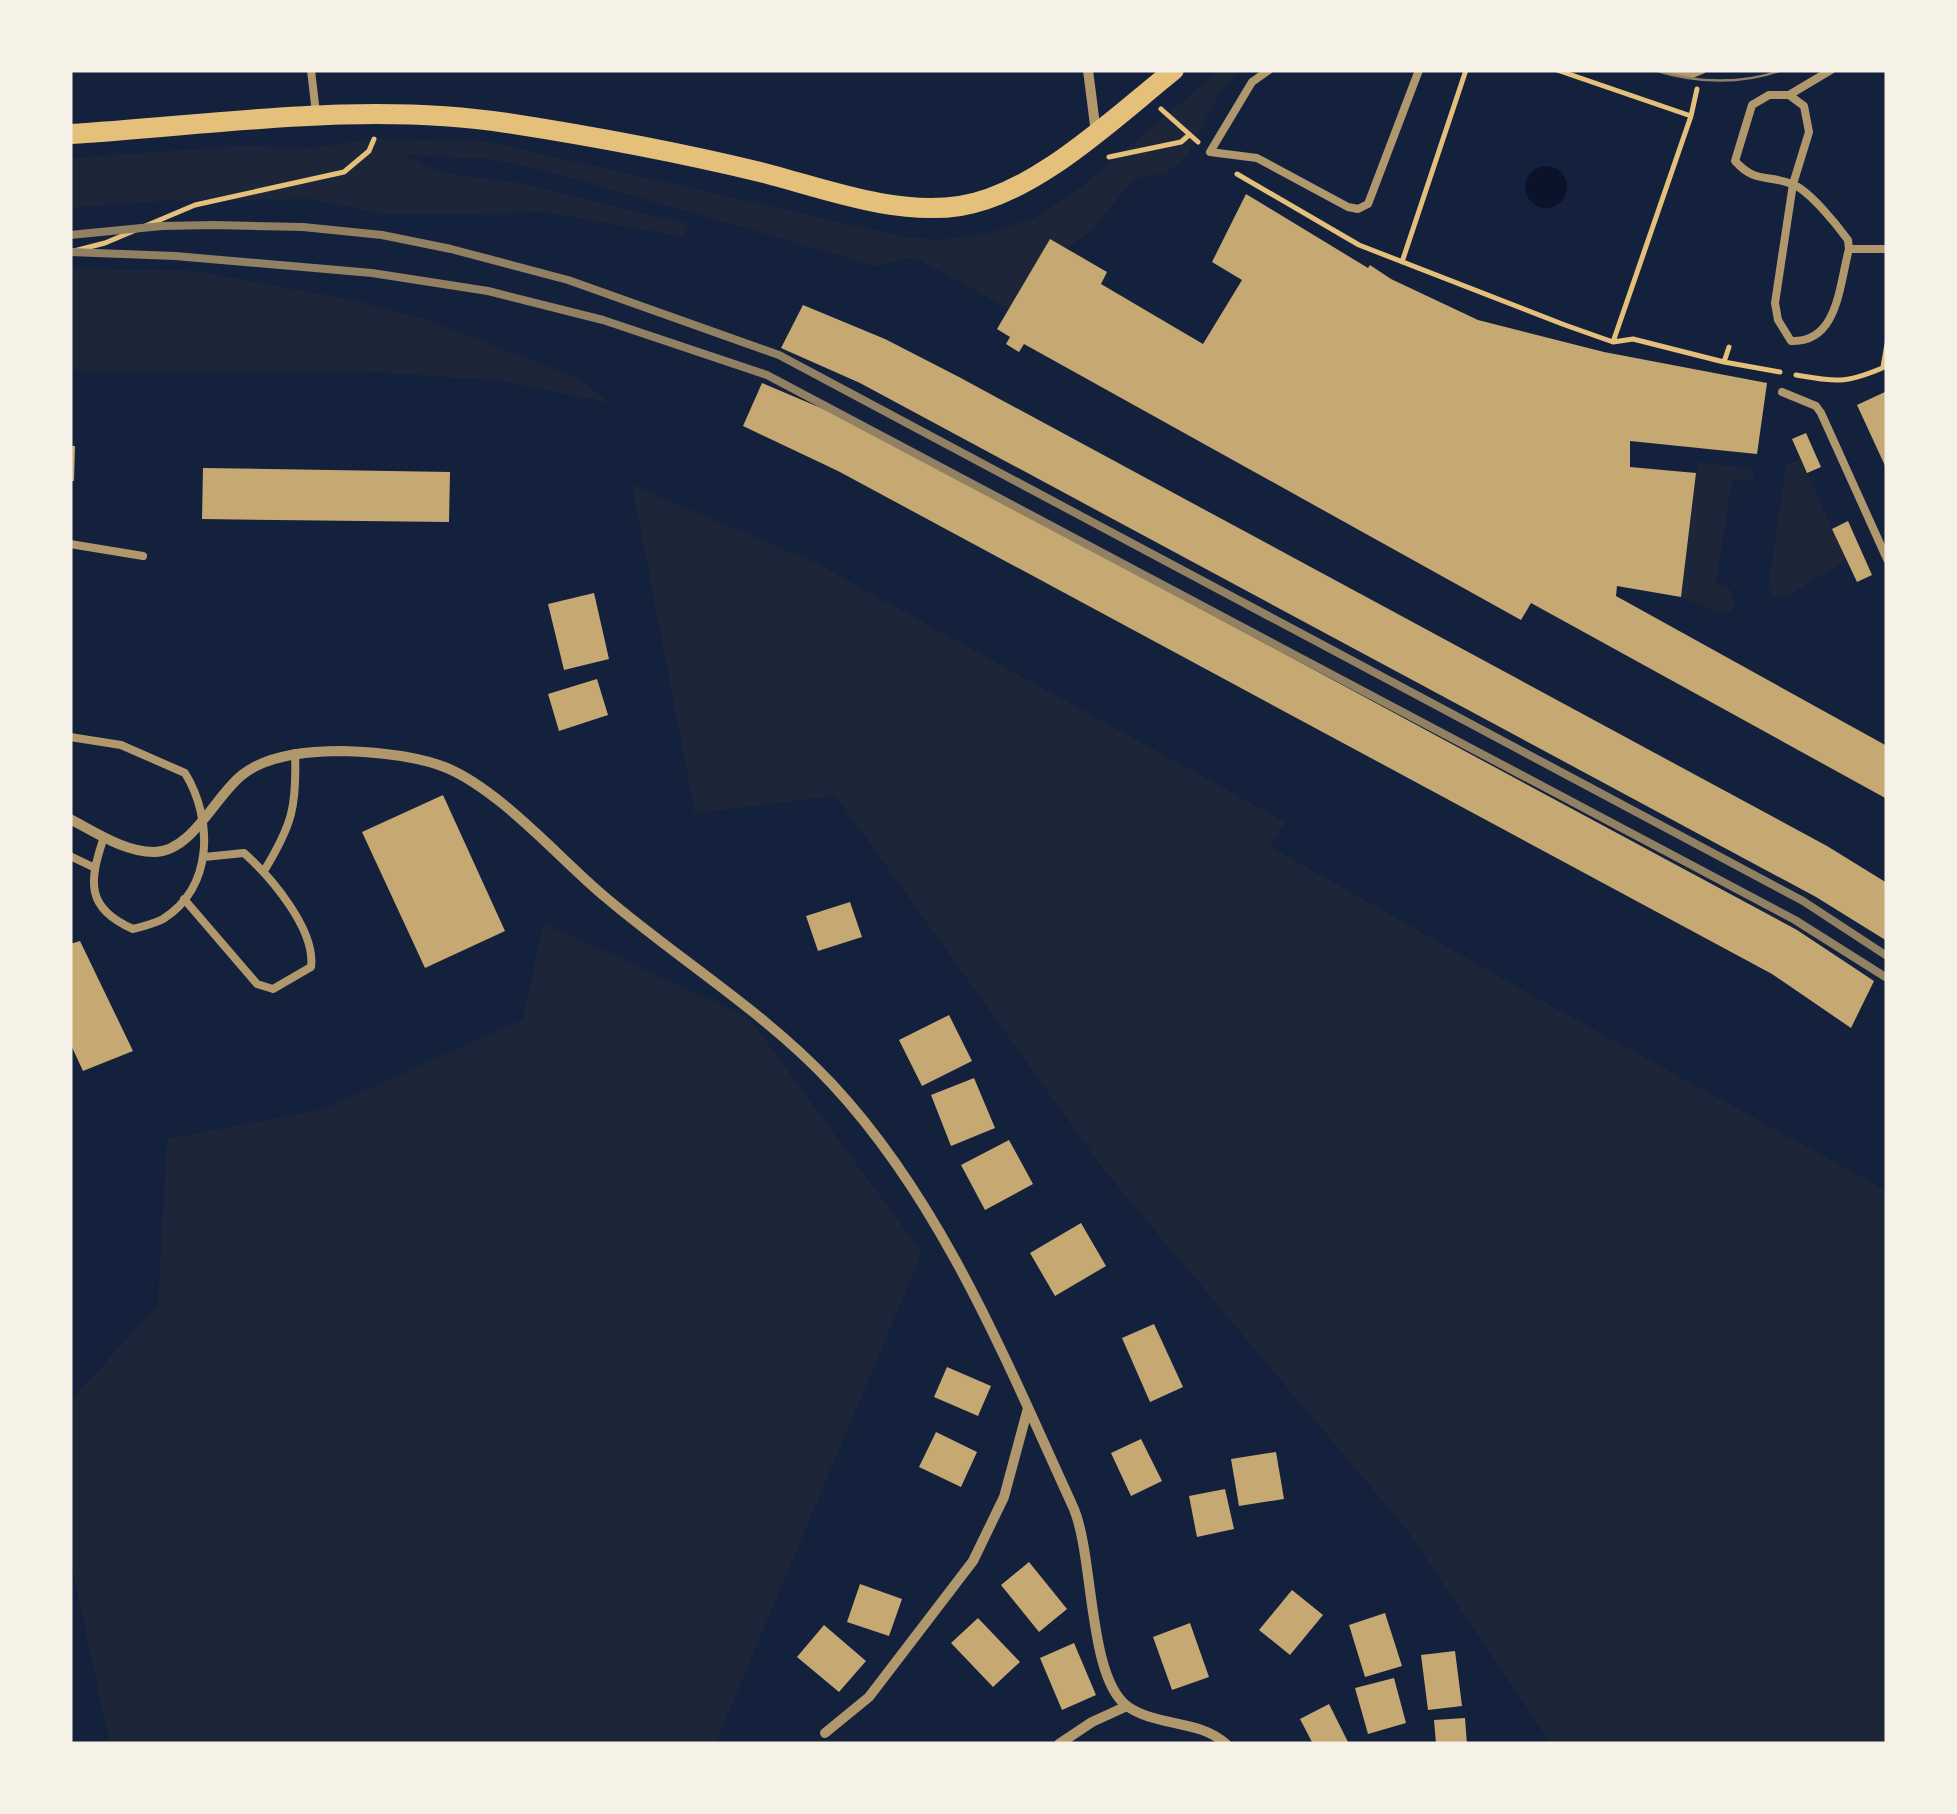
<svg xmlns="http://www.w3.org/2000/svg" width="1957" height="1814" viewBox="0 0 1957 1814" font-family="Barlow,sans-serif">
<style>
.green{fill:#1d2539}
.water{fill:#0b132b}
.building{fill:#c6a872}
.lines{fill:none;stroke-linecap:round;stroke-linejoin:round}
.path{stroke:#e5c07b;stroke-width:5}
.service{stroke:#b1986c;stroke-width:8}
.minor{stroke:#b1986c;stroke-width:10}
.secondary{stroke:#e5c07b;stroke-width:20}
.tram{stroke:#918062;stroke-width:2.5}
.rail{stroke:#918062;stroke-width:8}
</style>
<rect width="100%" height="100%" fill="#14213d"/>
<path class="green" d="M1220,70H1241L1220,92L1186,157L1165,174L1135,178L1089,233L1066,248L1050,239L1009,309L914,257L877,266L539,169L489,159L404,155L438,172L518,183L689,224L684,237L545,212L389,215L310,199L158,201L70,208V158L240,146L311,148L374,139L484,141L905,237L939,240L986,234L1032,219L1074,193Z
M70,268L195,271L353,300L425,319L528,359L581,380L609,403L503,381L378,372L70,371Z
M1801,459L1846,560L1789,595L1774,596L1768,589L1786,465Z
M1698,462L1751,469L1755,477L1748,481L1732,480L1716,583L1731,590L1735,604L1731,611L1717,612L1681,597Z
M632,485L816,563L1285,822L1271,847L1553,1007L1887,1191V1744H1551L1407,1530L1104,1170L836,796L695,813Z
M544,923L749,1018L922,1253L715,1744H110L70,1558V1401L158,1305L167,1139L321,1110L522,1020Z"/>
<path class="water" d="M1525 187a21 21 0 1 1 42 0a21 21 0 1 1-42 0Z"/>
<path class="building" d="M1246,194L1368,268L1370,265L1391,279L1478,320L1604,352L1767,383L1757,454L1630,441V467L1696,473L1681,597L1617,586L1616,596L1887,746V799L1531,603L1521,620L1024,344L1019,352L1006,344L1010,337L997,329L1050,239L1107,272L1101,284L1203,344L1242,280L1212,262Z
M803,305L885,339L959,377L1827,846L1887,883V941L1816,897L860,383L781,348Z
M762,383L854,422L1797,930L1874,981L1851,1028L1772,974L838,471L743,426Z
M1887,391V470L1857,405Z
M1806,433L1821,467L1807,473L1792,439Z
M70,446H75L74,481H70Z
M203,468L450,472L449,522L202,519Z
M1848,521L1872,575L1857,582L1832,529Z
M594,593L609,659L564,670L548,604Z
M597,679L608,715L559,731L548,694Z
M443,795L505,931L425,968L362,832Z
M850,902L862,937L818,951L806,916Z
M80,941L133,1051L83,1071L70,1043V944Z
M949,1015L972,1061L922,1086L899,1040Z
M974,1078L995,1128L951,1146L931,1095Z
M1009,1140L1033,1184L985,1210L961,1165Z
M1081,1223L1106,1266L1055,1296L1030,1253Z
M1154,1324L1183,1387L1150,1402L1122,1338Z
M947,1367L991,1386L978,1416L934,1397Z
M936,1432L977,1452L961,1487L919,1467Z
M1141,1439L1162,1481L1131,1496L1111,1453Z
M1276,1452L1284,1499L1239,1506L1231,1459Z
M1225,1489L1234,1529L1197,1537L1189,1496Z
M1029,1562L1067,1609L1039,1632L1001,1585Z
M860,1584L902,1599L889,1636L847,1622Z
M1292,1590L1323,1615L1290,1655L1259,1630Z
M1385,1613L1402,1666L1365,1677L1349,1625Z
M978,1618L1020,1662L993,1687L951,1643Z
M1190,1623L1209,1677L1172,1690L1153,1637Z
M824,1625L866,1661L839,1692L797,1657Z
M1074,1643L1096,1695L1062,1710L1040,1658Z
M1455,1651L1462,1706L1428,1710L1421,1655Z
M1394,1678L1406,1723L1368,1734L1355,1688Z
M1329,1704L1349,1744H1313L1300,1719Z
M1465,1718L1467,1744H1436L1434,1720Z"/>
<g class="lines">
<path class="path" d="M1557,70L1691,116
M1161,109L1198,142
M1109,157L1181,142L1189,135
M1237,174L1359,245L1565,325L1613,342L1633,339L1724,362L1780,372
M70,252L105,243L195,205L344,172L369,151L374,139
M1402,262L1466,70
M1613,342L1691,116L1697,89
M1724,362L1729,347
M1883,367L1887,344
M1796,375C1839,382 1846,384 1887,366"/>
<path class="service" d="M311,70L316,113
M1269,70L1252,82L1210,152L1257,158L1348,207L1358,209L1368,204L1419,70
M1669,70L1692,74L1702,70
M1789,95L1804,106L1809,132L1793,184L1775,303L1778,320L1791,341C1838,343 1839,286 1849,249L1848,240C1837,225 1809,190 1792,184C1767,174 1756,184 1735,161L1752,105L1769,95H1789L1831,70
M1849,249H1887
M1782,392L1816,406L1821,413L1887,559
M70,544L143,556
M70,737L121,745L185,773C213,819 214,887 163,919C154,924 143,926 133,929C85,908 89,881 104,837
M70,856L93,867
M264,871C292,825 297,807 295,753
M184,899L257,984L273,989L311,967C316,930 271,877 244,853L204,857"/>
<path class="minor" d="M1088,70L1096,133
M70,819C95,832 124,852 154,852C192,852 215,796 242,775C268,754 310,751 343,751C376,752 415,755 447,768C501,791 559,858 604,896C679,960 765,1012 832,1084C943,1203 1007,1363 1074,1509C1094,1558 1088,1677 1127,1706C1156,1727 1199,1719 1226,1744
M825,1733L869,1697L973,1561L1004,1497L1028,1408
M1059,1744L1092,1722L1127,1706"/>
<path class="secondary" d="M70,134C214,125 363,101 507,123C591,136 677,152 760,172C823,188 894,216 960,206C1036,194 1115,117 1174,70"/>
<path class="tram" d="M1654,70C1696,83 1740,85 1782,70"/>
<path class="rail" d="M70,235L162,226L214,225L303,227L382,235L451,249L568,280L779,355L1803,901L1887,956
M70,252L175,256L372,273L488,291L603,320L767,375L1795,920L1887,978"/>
</g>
<rect width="1957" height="1814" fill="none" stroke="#f6f1e7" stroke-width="145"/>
</svg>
